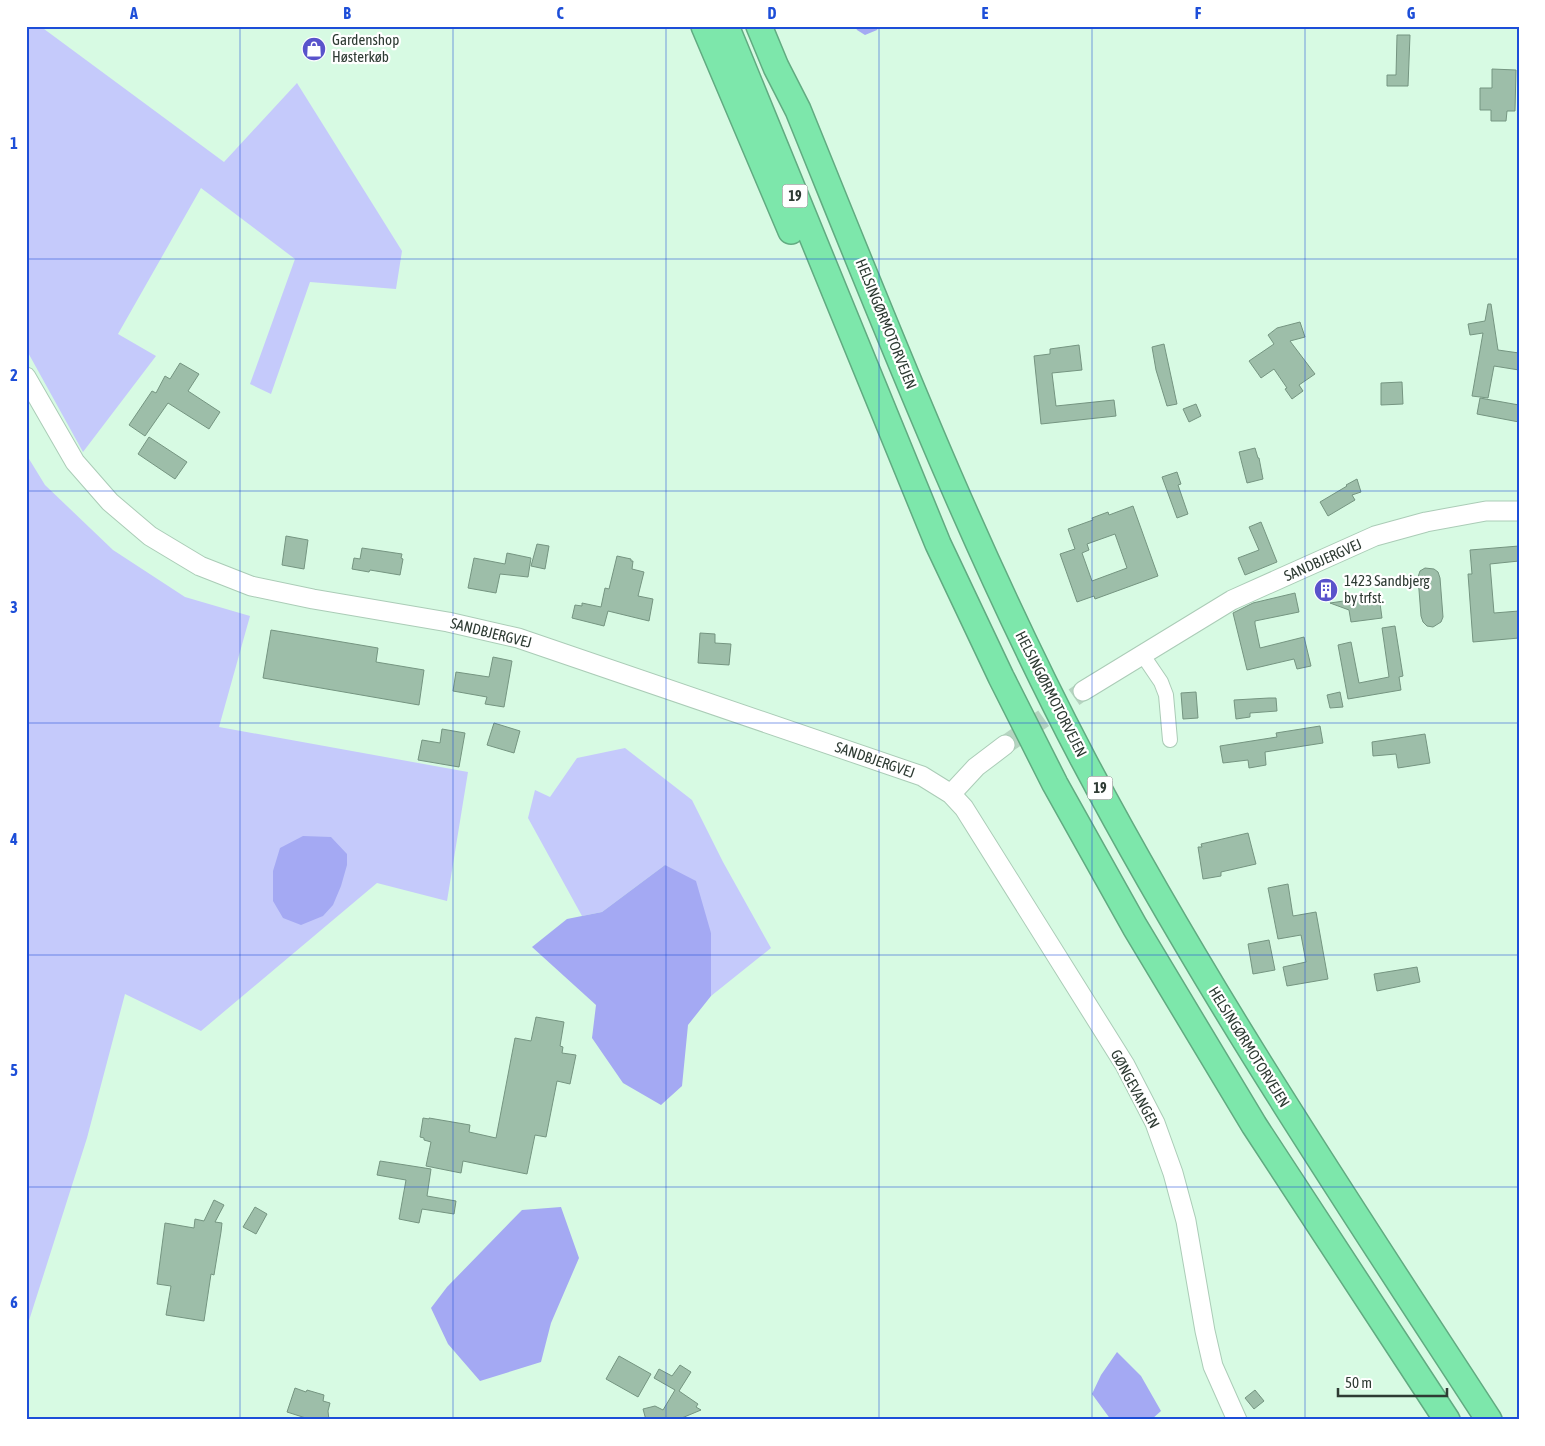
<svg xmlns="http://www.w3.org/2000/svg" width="1545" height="1446" viewBox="0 0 1545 1446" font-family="'Asap Condensed',sans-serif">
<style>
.green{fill:#c5cafb}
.water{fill:#a4a9f3}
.building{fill:#9dbea9;stroke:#759581;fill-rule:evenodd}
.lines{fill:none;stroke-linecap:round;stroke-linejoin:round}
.secondary-tunnel{stroke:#b5d4c0;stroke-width:19;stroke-dasharray:19 9;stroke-linecap:butt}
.street-casing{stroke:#abccb7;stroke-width:16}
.secondary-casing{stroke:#abccb7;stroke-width:21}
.highway-casing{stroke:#61ab81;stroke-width:28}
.street{stroke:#fff;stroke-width:14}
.secondary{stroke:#fff;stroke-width:19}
.highway{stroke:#7de7ab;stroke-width:25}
.grid{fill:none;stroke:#1d4ed8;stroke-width:1;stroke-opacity:0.55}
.labels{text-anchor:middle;stroke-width:4.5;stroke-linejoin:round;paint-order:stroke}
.shield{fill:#fff;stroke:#6d7670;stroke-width:1}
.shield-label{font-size:14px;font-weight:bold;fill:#2e3b33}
.poi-label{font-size:15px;fill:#2e3b33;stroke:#fff;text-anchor:start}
.street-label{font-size:15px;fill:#2e3b33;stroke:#fff}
.neatline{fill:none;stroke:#1d4ed8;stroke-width:2}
.grid-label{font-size:16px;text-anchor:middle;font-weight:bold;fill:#1d4ed8}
</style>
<rect width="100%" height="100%" fill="#d7fae3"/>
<path class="green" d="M26,26H40L224,162L297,83L402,251L396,289L310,282L271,394L250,384L295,259L201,188L118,334L156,356L83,452L26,349Z
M26,454L45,485L113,550L185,597L250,616L219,727L468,772L447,901L377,883L201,1031L125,994L87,1138L26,1330Z
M625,748L692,800L723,862L771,948L711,996V933L665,865L602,912L582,916L528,818L535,790L550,797L577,758Z"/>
<path class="water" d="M855,26H879L877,30L865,35L857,30Z
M303,836L331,837L347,854V865L341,886L333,905L323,916L301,925L283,918L273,901V871L280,848Z
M665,865L696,881L711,933V996L688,1025L682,1086L661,1105L623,1083L592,1038L596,1005L532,947L567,919L602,912Z
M561,1207L579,1258L551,1323L541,1362L480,1381L448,1344L431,1308L447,1287L522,1210Z
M1117,1352L1141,1376L1161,1411L1151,1420H1111L1092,1394L1101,1375Z"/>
<path class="building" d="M1397,35H1410L1408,86H1387V75H1396Z
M1492,69L1516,70L1515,111H1507L1506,121H1491V110H1480V88H1492Z
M1488,304H1491L1498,350L1519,353V370L1494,366L1488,398L1472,396L1483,333L1470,335L1468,324L1485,321Z
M1300,322L1305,337L1290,341L1315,374L1299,385L1303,391L1292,399L1285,389L1287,388L1274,369L1261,378L1249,361L1274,344L1268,335L1277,328Z
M1164,344L1177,404L1167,406L1156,370L1152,347Z
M1079,345L1082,370L1052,373L1056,406L1114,400L1116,416L1041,424L1034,356L1050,354V349Z
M180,363L199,374L188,391L220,412L209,429L168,403L145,436L129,425L152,391L156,393L165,376L170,379Z
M1402,382L1403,404L1381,405V383Z
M1480,398L1519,405V422L1477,414Z
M1196,404L1201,416L1189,422L1183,409Z
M149,437L187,462L175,479L138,454Z
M1255,448L1258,458H1259L1263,479L1247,483L1239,452Z
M1177,472L1181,484L1178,485L1188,514L1177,518L1162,477Z
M1357,479L1361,492L1352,495L1355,500L1328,516L1320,502L1347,486L1346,485Z
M1133,506L1158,576L1095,599L1094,596L1077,602L1060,554L1075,549L1068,529L1093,520L1092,518L1108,512L1109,515ZM1115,534L1127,568L1092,581L1082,553L1089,550L1087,544Z
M1261,522L1277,562L1245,575L1238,558L1259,550L1249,527Z
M286,536L308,540L304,569L282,565Z
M537,544L549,546L545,569L531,566Z
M1519,546V561L1490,564L1494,613L1519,611V638L1473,642L1468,574H1472L1470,550Z
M362,548L402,554L401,558L403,559L400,575L370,570L369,572L352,569L354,558L360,559Z
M507,553L531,558L528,577L500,574L496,593L468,588L474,558L505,564Z
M617,556L631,559V561H633L632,569L644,572L638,596L653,599L649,621L608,611L604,626L572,618L575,605L582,606V603L601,607L605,588L609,589Z
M1425,568L1434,569L1438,572L1440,578L1443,617L1441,622L1433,627L1427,626L1423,622L1421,616L1418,577L1420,571Z
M1295,593L1299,612L1255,621V624L1260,648L1304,637L1311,666L1297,669L1294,659L1247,670L1233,613L1253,603Z
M1379,596L1382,618L1351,622L1349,610L1330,603Z
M1395,626L1403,676L1399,677L1401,690L1348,699L1338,645L1351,642L1359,683L1389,677L1382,628Z
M271,630L378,648L376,662L424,670L419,705L263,678Z
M700,633L715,634V643L731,644L729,665L698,663Z
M493,657L512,661L504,707L485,704L487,697L453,691L456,672L489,677Z
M1196,692L1198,718L1183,719L1181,693Z
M1340,692L1343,707L1330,708L1327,695Z
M1269,698H1276L1277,711L1250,713V717L1236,719L1234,700Z
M494,723L520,731L514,753L487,745Z
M1320,726L1323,743L1265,752L1266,765L1249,768L1248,760L1223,763L1220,746L1277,737L1276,733Z
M442,729L465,733L459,767L418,760L422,740L440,743Z
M1425,734L1430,763L1398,768L1396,754L1373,756L1372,742Z
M1248,833L1256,864L1221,872V876L1203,879L1198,847H1202L1201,844Z
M1288,884L1293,916L1316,912L1328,979L1287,986L1283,967L1306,962L1301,935L1278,939L1268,888Z
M1269,940L1275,970L1253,974L1248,944Z
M1417,967L1420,982L1377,991L1374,974Z
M536,1017L564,1022L560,1046L563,1047L562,1053L576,1055L570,1084L557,1081L546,1137L535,1135L527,1174L463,1161L461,1173L426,1166L431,1142L424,1140V1138L420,1137L423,1118L429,1119V1118L470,1125L469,1132L496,1138L515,1038L531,1041Z
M380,1161L431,1169L427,1196L456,1201L454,1214L422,1209L419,1223L399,1219L406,1180L377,1175Z
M214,1200L224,1205L215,1222L222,1223L221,1232L214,1275L211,1274L204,1321L166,1315L171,1286L157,1284L165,1223L194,1228L195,1219L204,1221Z
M255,1207L267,1214L256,1234L243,1227Z
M619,1356L651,1374L638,1397L606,1379Z
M680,1365L691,1372L679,1391L698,1404L696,1407L701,1410L677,1420H646L643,1409L655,1406L663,1410L675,1390L654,1378L659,1369L672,1376Z
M295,1388L306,1392L307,1390L324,1395L323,1401L330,1403L328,1411L329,1420H312L287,1412Z
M1255,1390L1264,1401L1254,1409L1245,1398Z"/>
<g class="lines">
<path class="secondary-tunnel" d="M1005,745L1083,691"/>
<g class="street-casing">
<path id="street" d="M1142,654L1161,682L1166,695L1170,740"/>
</g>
<g class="secondary-casing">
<path id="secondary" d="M26,377L75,462L110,502L150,536L200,566L251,586L313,599L448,622L518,638L922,776L951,794L964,808L1125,1065L1155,1123L1173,1173L1186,1221L1205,1331L1213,1366L1237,1420
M1083,691L1232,600L1375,536L1426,522L1486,511H1519
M951,794L976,767L1005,745"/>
</g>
<g class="highway-casing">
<path id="highway" d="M704,26L791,231
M726,26L938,544L1001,677L1055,784L1135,927L1254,1125L1447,1420
M759,26L776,67L798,110C887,329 973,550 1083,759C1204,988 1348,1203 1489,1420"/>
</g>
<use href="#street" class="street"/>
<use href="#secondary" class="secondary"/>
<use href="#highway" class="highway"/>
</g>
<path class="grid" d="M240,26V1420M453,26V1420M666,26V1420M879,26V1420M1092,26V1420M1305,26V1420M26,259H1519M26,491H1519M26,723H1519M26,955H1519M26,1187H1519"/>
<defs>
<g id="shop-disc" transform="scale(1.25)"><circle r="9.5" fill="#5953cb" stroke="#fff"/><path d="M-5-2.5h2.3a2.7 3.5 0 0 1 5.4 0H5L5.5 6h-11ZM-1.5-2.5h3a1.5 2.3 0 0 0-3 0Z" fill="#fff"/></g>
<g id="building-disc" transform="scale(1.25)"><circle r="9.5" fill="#5953cb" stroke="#fff"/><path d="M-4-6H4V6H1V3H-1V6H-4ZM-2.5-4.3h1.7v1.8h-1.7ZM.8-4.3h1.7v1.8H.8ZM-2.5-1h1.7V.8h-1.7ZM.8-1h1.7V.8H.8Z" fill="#fff"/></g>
</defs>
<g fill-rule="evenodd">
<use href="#shop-disc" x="314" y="49"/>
<use href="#building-disc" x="1326" y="590"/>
</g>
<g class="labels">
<g class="shield">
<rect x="782.5" y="184.5" width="25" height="23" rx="4"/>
<rect x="1087.5" y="776.5" width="25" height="23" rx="4"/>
</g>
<g class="shield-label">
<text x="795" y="201">19</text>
<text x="1100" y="793">19</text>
</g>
<g class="poi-label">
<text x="332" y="45">Gardenshop<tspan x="332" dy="17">Høsterkøb</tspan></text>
<text x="1344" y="586">1423 Sandbjerg<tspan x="1344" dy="17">by trfst.</tspan></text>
</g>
<g class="street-label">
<text transform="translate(886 324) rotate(68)" y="5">HELSINGØRMOTORVEJEN</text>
<text transform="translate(1323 560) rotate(-24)" y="5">SANDBJERGVEJ</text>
<text transform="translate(491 633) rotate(14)" y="5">SANDBJERGVEJ</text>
<text transform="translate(1051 694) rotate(63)" y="5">HELSINGØRMOTORVEJEN</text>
<text transform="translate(875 760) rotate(19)" y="5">SANDBJERGVEJ</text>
<text transform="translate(1249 1047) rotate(58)" y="5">HELSINGØRMOTORVEJEN</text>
<text transform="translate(1135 1089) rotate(62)" y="5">GØNGEVANGEN</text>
</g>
</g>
<rect width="1545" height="1446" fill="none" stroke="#ffffff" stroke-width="55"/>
<path d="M1338 1388v8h109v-8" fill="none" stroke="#2e3b33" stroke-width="2.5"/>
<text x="1345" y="1388" font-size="15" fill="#2e3b33" stroke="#ffffff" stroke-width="4" paint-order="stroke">50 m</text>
<rect x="28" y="28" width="1490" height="1390" class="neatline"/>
<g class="grid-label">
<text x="134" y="19">A</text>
<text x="347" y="19">B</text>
<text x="560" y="19">C</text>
<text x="772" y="19">D</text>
<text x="985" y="19">E</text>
<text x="1198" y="19">F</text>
<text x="1411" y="19">G</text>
<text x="14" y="149">1</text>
<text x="14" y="381">2</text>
<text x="14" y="613">3</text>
<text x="14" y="845">4</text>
<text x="14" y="1076">5</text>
<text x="14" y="1308">6</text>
</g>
</svg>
